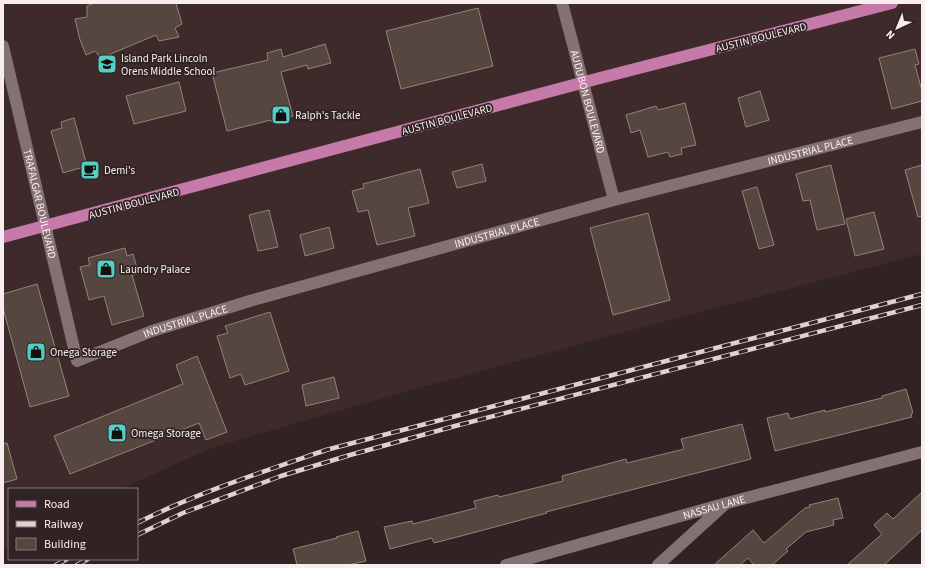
<svg xmlns="http://www.w3.org/2000/svg" width="925" height="568" viewBox="0 0 925 568" font-family="'Source Sans 3',sans-serif">
<style>
.built{fill:#3f2a2b}
.building{fill:#55473f;stroke:#92827a}
.lines{fill:none;stroke-linecap:round;stroke-linejoin:round}
.minor{stroke:#847273;stroke-width:12}
.major{stroke:#c67aaa;stroke-width:12}
.rail-casing{stroke:#ddd2d3;stroke-width:4.5}
.rail{stroke:#312223;stroke-width:3;stroke-dasharray:9;stroke-linecap:butt}
.labels{text-anchor:middle;stroke-width:3.5;stroke-linejoin:round;paint-order:stroke}
.street-label{font-size:11px;fill:#f9eeef;stroke:#312223}
.poi-label{font-size:11px;fill:#f9eeef;stroke:#312223;text-anchor:start}
</style>
<rect width="100%" height="100%" fill="#312223"/>
<path class="built" d="M3,3H922V254L639,328L397,394L211,448L121,489H9V547L3,550V21L5,20L3,11Z"/>
<path class="building" d="M94,3H176L182,24L175,28L179,37L159,41L156,35L101,58L95,51L86,55L80,40L75,19L87,17V6Z
M478,8L493,66L401,89L386,31Z
M325,44L331,63L308,69L307,65L281,72L293,116L272,122L271,120L227,131L212,73L268,60L267,53L281,49L283,57Z
M915,49L919,64L915,65L922,91V101L892,109L879,58Z
M179,82L186,111L134,124L126,96Z
M760,91L769,120L746,127L738,98Z
M685,103L696,145L681,148L682,154L670,157L668,152L648,157L640,130L631,133L626,115L656,106L658,110Z
M74,118L87,166L63,173L51,131L62,128L61,122Z
M482,164L486,181L457,188L452,172Z
M831,165L845,224L817,230L810,200L803,201L796,174Z
M922,165V216L918,217L905,170Z
M420,169L429,203L408,208L415,236L377,245L368,210L358,212L352,191L364,188L363,184Z
M757,187L774,245L759,249L742,191Z
M269,210L278,247L258,251L249,215Z
M874,212L884,249L855,256L846,219Z
M648,213L670,300L613,315L590,228Z
M329,227L334,248L305,256L300,235Z
M125,248L127,256L133,254L139,274L132,275L144,316L112,325L104,296L89,300L80,267L90,265L88,258Z
M37,284L69,396L30,407L3,308V294Z
M270,312L289,371L245,385L241,374L230,378L217,336L228,333L225,326Z
M197,356L227,432L206,440L199,423L70,474L54,436L183,384L176,365Z
M334,377L339,398L306,406L302,385Z
M906,389L913,413L911,414L912,417L775,451L767,418L788,413L790,419L825,410V412L882,398V396Z
M742,424L751,459L546,512L547,513L461,536L434,543L432,538L390,549L384,527L412,521L413,524L476,508L474,501L498,495L499,497L563,481L562,476L626,459L627,463L684,449L681,439Z
M7,443L17,479L3,483V444Z
M922,492V530L884,565H847L882,534L874,525L887,513L893,519Z
M838,498L843,518L833,520L834,525L806,532L786,549L788,551L772,565H754L748,558L740,565H714L753,530L764,543L805,508L810,507L809,505Z
M358,531L366,561L348,565H297L293,549L337,538L336,537Z"/>
<g class="lines">
<g class="minor">
<path id="s1" d="M562,3L614,200"/>
<path id="s2" d="M3,46L77,361L152,331L253,300L614,200L922,122"/>
<path id="s3" d="M506,565L727,503L922,452"/>
<path d="M658,565L724,505"/>
</g>
<path class="major" d="M3,237L600,78L892,3"/>
<g class="rail-casing">
<path id="rail" d="M137,523C197,493 262,472 326,450L922,294
M137,535L183,513L281,476L350,455L455,426L922,305
M56,565L67,559
M77,565L88,559"/>
</g>
<use href="#rail" class="rail"/>
</g>
<defs>
<g id="school-square" transform="scale(1)"><rect x="-9" y="-9" width="18" height="18" rx="4" fill="#55cec5" stroke="#312223"/><path d="M0-5L7-2L0 1L-7-2ZM-4 1L0 2.5L4 1V4Q0 6-4 4Z" fill="#111"/></g>
<g id="shop-square" transform="scale(1)"><rect x="-9" y="-9" width="18" height="18" rx="4" fill="#55cec5" stroke="#312223"/><path d="M-5-2.5h2.3a2.7 3.5 0 0 1 5.4 0H5L5.5 6h-11ZM-1.5-2.5h3a1.5 2.3 0 0 0-3 0Z" fill="#111"/></g>
<g id="cafe-square" transform="scale(1)"><rect x="-9" y="-9" width="18" height="18" rx="4" fill="#55cec5" stroke="#312223"/><path d="M-5.5-4.5H6V0H3Q3 3.5 0 3.5H-2.5Q-5.5 3.5-5.5 0ZM3-3.2v2h1.7v-2ZM-6 4.5H4V6H-6Z" fill="#111"/></g>
</defs>
<g fill-rule="evenodd">
<use href="#school-square" x="107" y="64"/>
<use href="#shop-square" x="281" y="115"/>
<use href="#cafe-square" x="90" y="170"/>
<use href="#shop-square" x="106" y="269"/>
<use href="#shop-square" x="36" y="352"/>
<use href="#shop-square" x="117" y="433"/>
</g>
<g class="labels">
<g class="street-label">
<text transform="translate(761 37) rotate(-14)" y="4">AUSTIN BOULEVARD</text>
<text dy="4" stroke="none"><textPath href="#s1" startOffset="102">AUDUBON BOULEVARD</textPath></text>
<text transform="translate(447 119) rotate(-15)" y="4">AUSTIN BOULEVARD</text>
<text dy="4" stroke="none"><textPath href="#s2" startOffset="1087">INDUSTRIAL PLACE</textPath></text>
<text transform="translate(134 203) rotate(-15)" y="4">AUSTIN BOULEVARD</text>
<text dy="4" stroke="none"><textPath href="#s2" startOffset="162">TRAFALGAR BOULEVARD</textPath></text>
<text dy="4" stroke="none"><textPath href="#s2" startOffset="763">INDUSTRIAL PLACE</textPath></text>
<text dy="4" stroke="none"><textPath href="#s2" startOffset="439">INDUSTRIAL PLACE</textPath></text>
<text dy="4" stroke="none"><textPath href="#s3" startOffset="216">NASSAU LANE</textPath></text>
</g>
<g class="poi-label">
<text x="121" y="62">Island Park Lincoln<tspan x="121" dy="13">Orens Middle School</tspan></text>
<text x="295" y="119">Ralph's Tackle</text>
<text x="104" y="174">Demi's</text>
<text x="120" y="273">Laundry Palace</text>
<text x="50" y="356">Onega Storage</text>
<text x="131" y="437">Omega Storage</text>
</g>
</g>
<rect width="925" height="568" fill="none" stroke="#f9eeef" stroke-width="8"/>
<rect x="8" y="488" width="130" height="72" fill="#312223" stroke="#817475"/>
<rect x="16" y="501" width="20" height="6" fill="#c67aaa" stroke="#817475"/>
<text x="44" y="508" font-size="12" fill="#f9eeef">Road</text>
<rect x="16" y="521" width="20" height="6" fill="#ddd2d3" stroke="#817475"/>
<text x="44" y="528" font-size="12" fill="#f9eeef">Railway</text>
<rect x="16" y="538" width="20" height="12" fill="#55473f" stroke="#817475"/>
<text x="44" y="548" font-size="12" fill="#f9eeef">Building</text>
<g transform="translate(897 28) rotate(224)" stroke="#312223" stroke-width="3" paint-order="stroke">
<path d="M0-3L7 15L0 10L-7 15Z" fill="#f9eeef"/>
<text y="-6" font-size="11" font-weight="bold" text-anchor="middle" fill="#f9eeef">N</text>
</g>
</svg>
